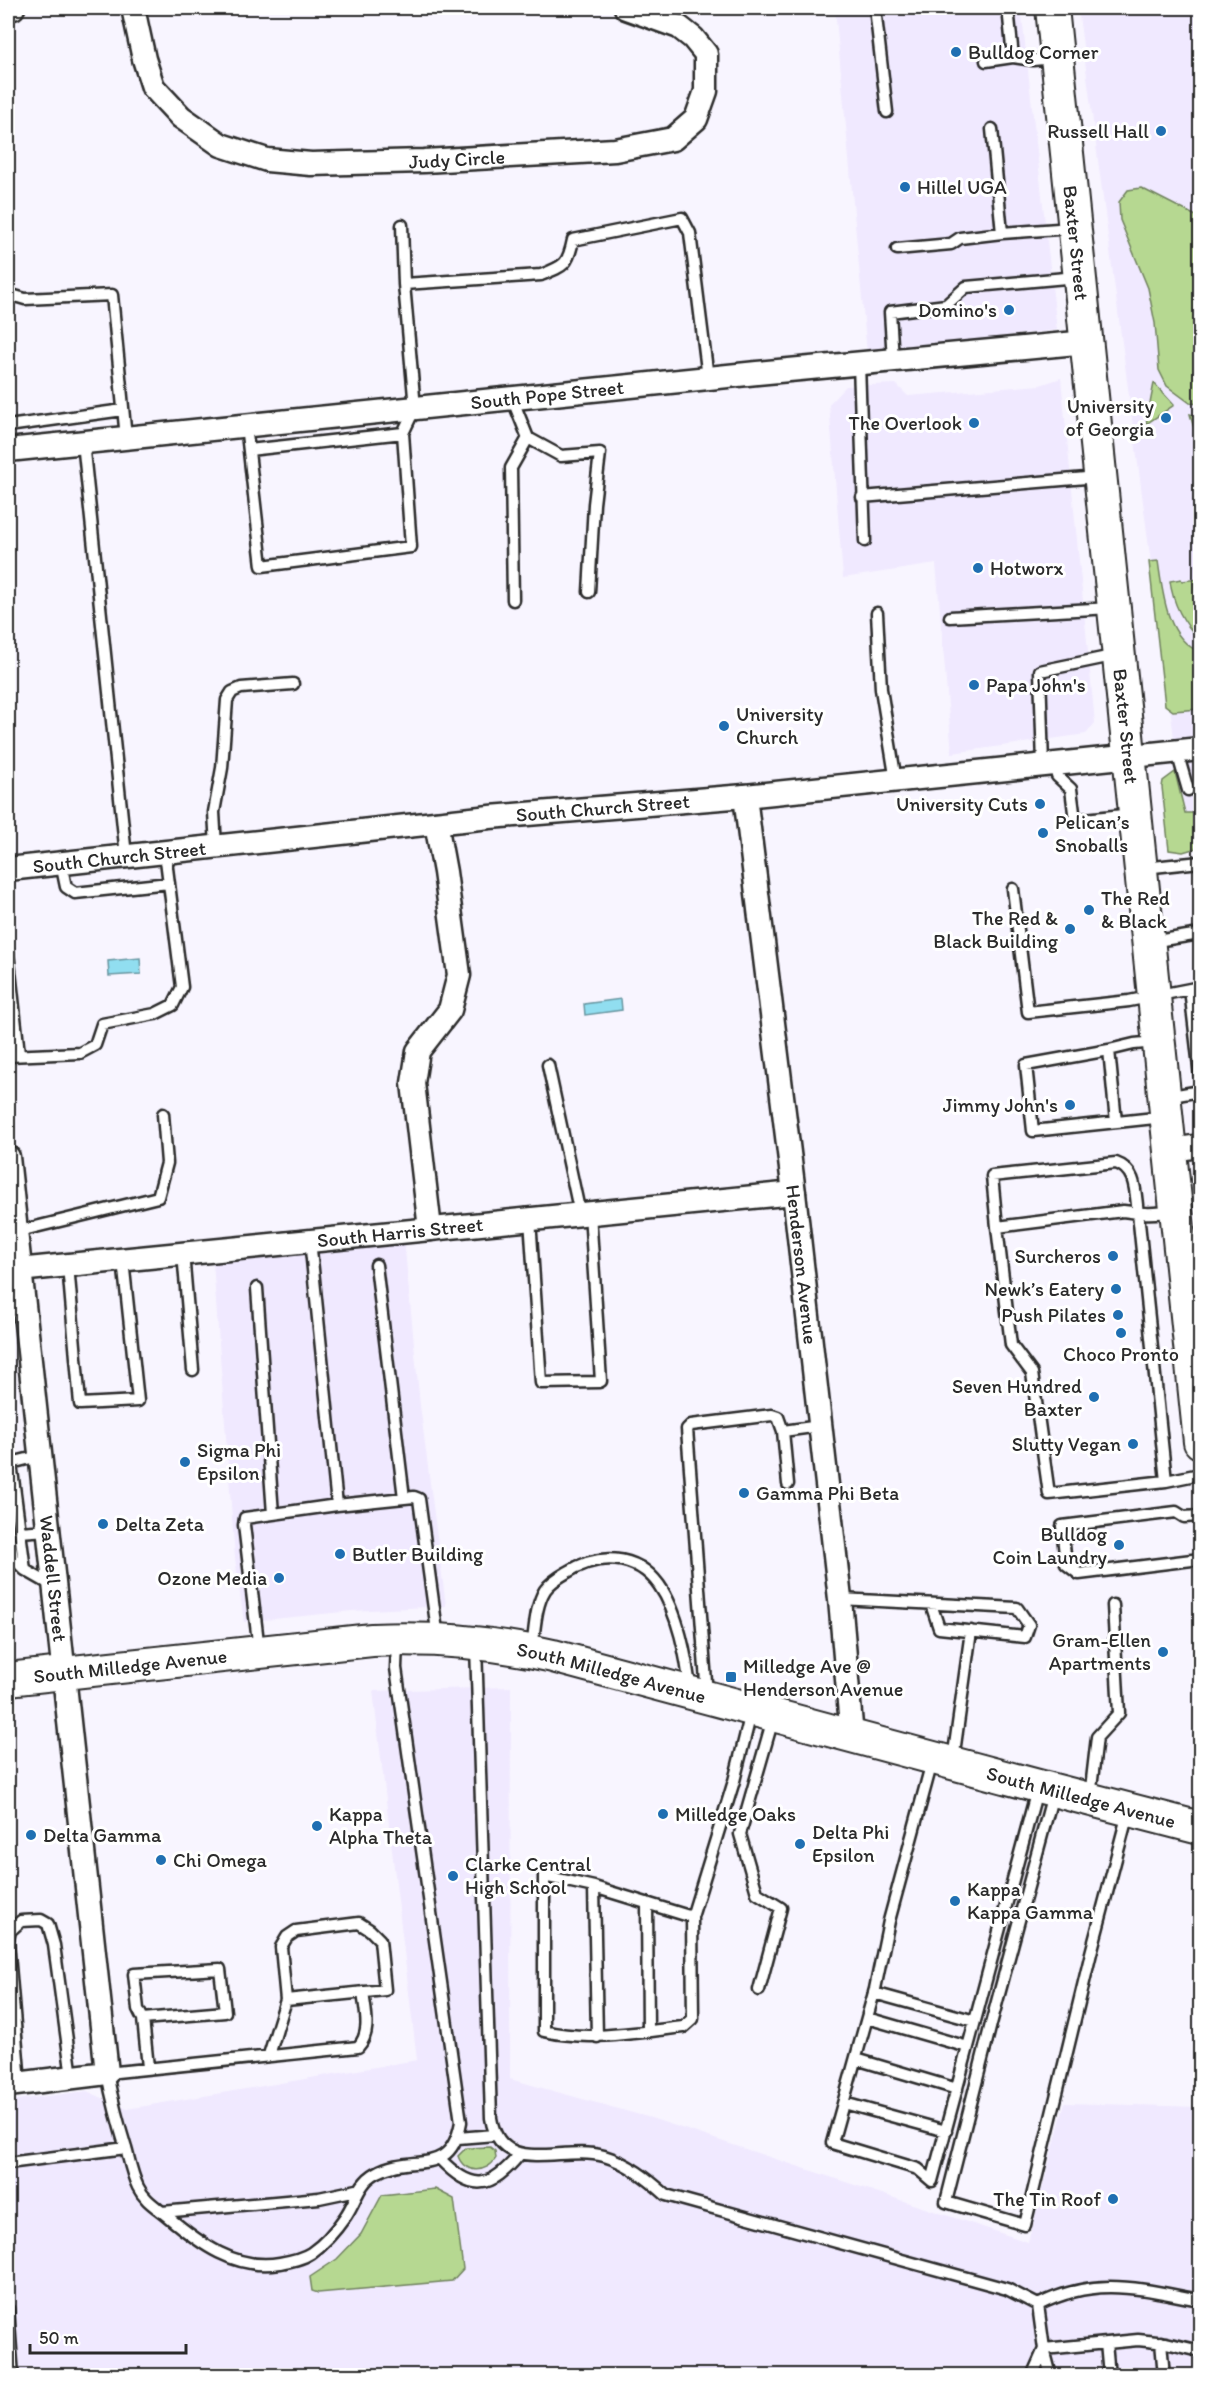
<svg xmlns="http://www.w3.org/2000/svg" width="1208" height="2383" viewBox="0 0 1208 2383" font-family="Itim,sans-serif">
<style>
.built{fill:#f0e9ff}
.green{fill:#b6d891;stroke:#70825e;stroke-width:1.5}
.water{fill:#91def0;stroke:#6896a1;stroke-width:1.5}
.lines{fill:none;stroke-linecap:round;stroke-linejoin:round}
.lane-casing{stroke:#2b2b2b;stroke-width:15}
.street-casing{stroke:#2b2b2b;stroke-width:27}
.secondary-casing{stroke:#2b2b2b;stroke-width:36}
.lane{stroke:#fff;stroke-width:10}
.street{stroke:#fff;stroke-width:22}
.secondary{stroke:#fff;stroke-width:32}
.poi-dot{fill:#1f6fb2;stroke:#fff;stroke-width:2}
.labels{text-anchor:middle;stroke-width:6;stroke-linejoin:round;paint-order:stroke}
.poi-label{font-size:20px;fill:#2b2b2b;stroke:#fff;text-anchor:start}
.street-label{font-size:20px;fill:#2b2b2b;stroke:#fff}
</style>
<rect width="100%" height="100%" fill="#f8f5ff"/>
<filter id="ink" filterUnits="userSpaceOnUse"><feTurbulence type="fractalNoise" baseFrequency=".0167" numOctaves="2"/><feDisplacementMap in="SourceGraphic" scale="12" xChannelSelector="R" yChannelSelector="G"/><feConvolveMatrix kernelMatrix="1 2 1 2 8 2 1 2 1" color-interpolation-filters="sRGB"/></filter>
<g filter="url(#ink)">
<path class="built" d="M835,8H1021L1057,330L867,353Z
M1078,8H1200V843L1186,829Z
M1061,378L1095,723L1086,734L952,753L936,564L843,578L829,404L846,386L896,384L908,396L1040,385Z
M404,1240L420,1405L446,1606L352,1611L244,1622L235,1558L213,1262Z
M511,1687L510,2079L651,2118L1028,2242L1065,2103L1200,2107V2375H8V2101L87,2091L127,2109L417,2060L373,1691Z"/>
<path class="green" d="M1141,188L1200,218V404L1190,403L1167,386L1159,370L1155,323L1148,288L1120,220L1119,202L1128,190Z
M1154,383L1174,405L1146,424Z
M1190,414L1200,417V449Z
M1158,561C1163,594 1166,638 1200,652V709L1173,711L1165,705L1149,562Z
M1181,579L1182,581L1200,579V640C1183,623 1173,605 1170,581Z
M1175,772L1185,813H1200V847L1183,852L1169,850L1162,787L1163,781Z
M490,2147L495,2151L496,2158C487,2174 464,2174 458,2156L466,2148Z
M435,2189L454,2199L463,2269L452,2281L318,2293L312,2291L310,2277L337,2259L361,2234L382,2195Z"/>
<path class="water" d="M140,958L141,974L109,976L108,961Z
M621,999L622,1010L585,1015L584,1004Z"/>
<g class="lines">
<g class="lane-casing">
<path id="lane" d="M875,8L887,112
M1008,8L1013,57
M986,61L1013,57L1033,60L1054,58
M992,129L1002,233
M402,225L404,284
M897,249L951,244L960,238L1002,233L1072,228
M8,294L25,299L112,295L126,438
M893,360L890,312L946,305L966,287L1077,277
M859,364L865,541
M512,398L528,438L561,456L600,453L594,504L589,592
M246,425L262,566L411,547L403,433L415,408L404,284L541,275C564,266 568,265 573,240L682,218L690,233L708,378
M8,426L123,410
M83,442L126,856
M249,450L403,433
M862,497L1098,477
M513,600L511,468L528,438
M877,613L881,689L896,781
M950,617L1111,608
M1177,752L1188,790
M1043,765L1040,671L1117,655
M1056,765L1057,776L1071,789L1075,820L1133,814
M216,847L214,812L222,768L227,700L232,692L241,688L293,684
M61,863L66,887L75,893L169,883
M1144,868L1200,862
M1013,889L1028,1012L1129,1001L1200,987
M1150,942L1200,934
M8,952L19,1054
M1190,989L1200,1076
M1109,1050L1134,1044L1156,1042
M8,1056L80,1053L95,1045L102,1024L155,1014L173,1005L182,987L165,852
M548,1065L580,1214
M1166,1097L1200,1091
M1116,1122L1109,1050L1026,1065L1033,1131L1164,1117
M530,1219L541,1383L599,1382L601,1381L590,1213
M997,1227L1011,1345L1032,1373L1049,1494L1166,1481L1200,1474
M15,1232L158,1197L167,1163L163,1114
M310,1240L337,1505L414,1497L419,1499L438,1638
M183,1253L193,1370
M68,1265L80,1404L138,1401L123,1260
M376,1265L404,1498
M257,1288L273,1514
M39,1456L11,1463L25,1570L53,1586
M1166,1481L1138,1213C1135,1193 1137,1170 1116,1163L992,1176L997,1227L1123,1211C1141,1214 1157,1214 1175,1211
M788,1484L783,1431L820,1426
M1200,1516L1184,1517L1176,1512L1062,1526L1066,1564L1079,1574L1200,1559
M20,1532L47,1530
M10,1542L13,1558L25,1570
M840,1599L1017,1608L1029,1625L1025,1637L939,1628L931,1604
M476,1645L491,2118C501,2178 561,2144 604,2156C628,2163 648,2179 666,2195L1007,2289L1038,2305
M532,1648C535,1630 535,1606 545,1590C550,1583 559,1577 566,1573C597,1553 636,1553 659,1585C678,1612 687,1658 690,1690
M259,1650L244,1525L245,1518L337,1505
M707,1695L687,1429L691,1425L772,1415L778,1417L783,1431
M953,1760L971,1631
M932,1762L889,1921L875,1989L832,2143L918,2169L932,2181L1037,1790
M1053,1794L991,2024L946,2202L1025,2225L1091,1953L1128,1813
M1090,1797L1097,1737L1119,1713L1113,1605
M594,1887L597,2037
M647,1903L648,2031
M692,1917L594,1887L544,1876V2031C590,2042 637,2032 684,2027L693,2019L692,1917L734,1781L751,1713
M8,1940L10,1931L21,1921L41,1920L48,1924L54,1945L72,2077
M8,1942L20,2083
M759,1990L781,1908L757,1893L740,1834L773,1719
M363,1992C365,2011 372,2032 358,2047L107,2073C112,2100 119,2126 127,2152C130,2164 133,2177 138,2187C145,2201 155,2206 167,2216C199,2243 236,2271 280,2263C291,2261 302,2259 311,2253C324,2244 336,2230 345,2217C356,2202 358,2183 376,2173C412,2152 450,2180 461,2122L396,1668L397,1642
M874,1993L975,2021
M867,2018L968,2047
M143,2019L225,2012L220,1969L134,1974L138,2009L143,2019L148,2067
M269,2055L286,2000L281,1947L287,1937L296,1931L359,1923L370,1930L380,1940L385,1990L286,2000
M856,2059L957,2089
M844,2103L946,2131
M458,2138L495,2135
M440,2159C472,2192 490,2190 520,2154
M8,2163L126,2148
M162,2212L319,2198L357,2190
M1038,2305C1097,2275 1140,2289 1200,2300
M1038,2305L1044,2349L1051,2376
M8,2309L13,2376
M1161,2342L1164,2376
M1106,2343L1109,2376
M1044,2349L1138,2340L1166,2343L1200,2351
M1032,2376L1044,2349"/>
</g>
<g class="street-casing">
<g id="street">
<path d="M8,8H13"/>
<path id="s1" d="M133,8L144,59L153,87L181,117L221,145L267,160L311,164L424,161L615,150L673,139L696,119L706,91V54L693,38L679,27L626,8"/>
<path id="s2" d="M8,450L757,373L1087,342"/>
<path id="s3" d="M745,796L794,1193L840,1599L852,1737"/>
<path id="s4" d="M8,869L490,817L745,796L1200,749"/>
<path d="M1171,1150L1200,1146"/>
<path id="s5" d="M8,1157L107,2073L8,2085"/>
<path d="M430,1229L413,1083L418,1051L450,1010L459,975L445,872L436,823"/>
<path id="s6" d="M8,1271L794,1193"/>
</g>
</g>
<g class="secondary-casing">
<g id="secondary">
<path id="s7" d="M1052,8L1200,1442"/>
<path id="s8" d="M8,1679L372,1640C434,1637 492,1642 553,1656L1038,1786L1200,1828"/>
</g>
</g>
<use href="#lane" class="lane"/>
<use href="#street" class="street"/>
<use href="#secondary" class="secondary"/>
</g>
</g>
<g class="poi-dot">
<circle cx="956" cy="52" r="6"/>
<circle cx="1161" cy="131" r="6"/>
<circle cx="905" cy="187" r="6"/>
<circle cx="1009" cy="310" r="6"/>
<circle cx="1166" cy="418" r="6"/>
<circle cx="974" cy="423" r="6"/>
<circle cx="978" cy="568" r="6"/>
<circle cx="974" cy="685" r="6"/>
<circle cx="724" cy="726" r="6"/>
<circle cx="1040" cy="804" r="6"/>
<circle cx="1043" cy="833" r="6"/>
<circle cx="1089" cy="910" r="6"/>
<circle cx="1070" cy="929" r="6"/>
<circle cx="1070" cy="1105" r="6"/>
<circle cx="1113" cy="1256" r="6"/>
<circle cx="1116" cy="1289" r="6"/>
<circle cx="1118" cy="1315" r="6"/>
<circle cx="1121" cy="1333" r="6"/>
<circle cx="1094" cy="1397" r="6"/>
<circle cx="1133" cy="1444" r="6"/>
<circle cx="185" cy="1462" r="6"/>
<circle cx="744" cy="1493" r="6"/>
<circle cx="103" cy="1524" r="6"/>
<circle cx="1119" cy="1545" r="6"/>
<circle cx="340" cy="1554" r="6"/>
<circle cx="279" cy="1578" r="6"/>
<circle cx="1163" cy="1652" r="6"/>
<rect x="725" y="1671" width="12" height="12" rx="3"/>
<circle cx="663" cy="1814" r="6"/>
<circle cx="317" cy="1826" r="6"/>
<circle cx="31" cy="1835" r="6"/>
<circle cx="800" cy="1844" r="6"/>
<circle cx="161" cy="1860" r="6"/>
<circle cx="453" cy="1876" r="6"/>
<circle cx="955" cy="1901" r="6"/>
<circle cx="1113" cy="2199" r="6"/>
</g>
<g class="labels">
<g class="poi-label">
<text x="968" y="59">Bulldog Corner</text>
<text x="1149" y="138" text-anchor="end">Russell Hall</text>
<text x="917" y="194">Hillel UGA</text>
<text x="997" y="317" text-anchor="end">Domino's</text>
<text x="1154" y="413" text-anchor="end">University<tspan x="1154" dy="23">of Georgia</tspan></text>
<text x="962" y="430" text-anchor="end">The Overlook</text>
<text x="990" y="575">Hotworx</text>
<text x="986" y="692">Papa John's</text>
<text x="736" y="721">University<tspan x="736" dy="23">Church</tspan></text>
<text x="1028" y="811" text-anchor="end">University Cuts</text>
<text x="1055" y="829">Pelican’s<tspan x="1055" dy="23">Snoballs</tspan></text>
<text x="1101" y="905">The Red<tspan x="1101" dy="23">&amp; Black</tspan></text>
<text x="1058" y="925" text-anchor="end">The Red &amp;<tspan x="1058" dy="23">Black Building</tspan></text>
<text x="1058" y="1112" text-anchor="end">Jimmy John's</text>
<text x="1101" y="1263" text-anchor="end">Surcheros</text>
<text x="1104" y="1296" text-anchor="end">Newk’s Eatery</text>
<text x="1106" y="1322" text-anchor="end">Push Pilates</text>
<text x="1121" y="1361" text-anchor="middle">Choco Pronto</text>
<text x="1082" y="1393" text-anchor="end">Seven Hundred<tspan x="1082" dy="23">Baxter</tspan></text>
<text x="1121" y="1451" text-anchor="end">Slutty Vegan</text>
<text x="197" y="1457">Sigma Phi<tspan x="197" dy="23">Epsilon</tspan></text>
<text x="756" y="1500">Gamma Phi Beta</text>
<text x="115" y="1531">Delta Zeta</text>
<text x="1107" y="1541" text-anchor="end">Bulldog<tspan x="1107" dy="23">Coin Laundry</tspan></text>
<text x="352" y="1561">Butler Building</text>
<text x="267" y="1585" text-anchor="end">Ozone Media</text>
<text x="1151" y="1647" text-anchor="end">Gram-Ellen<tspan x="1151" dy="23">Apartments</tspan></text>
<text x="743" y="1673">Milledge Ave @<tspan x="743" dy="23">Henderson Avenue</tspan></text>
<text x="329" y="1821">Kappa<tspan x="329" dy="23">Alpha Theta</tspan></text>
<text x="675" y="1821">Milledge Oaks</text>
<text x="812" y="1839">Delta Phi<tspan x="812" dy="23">Epsilon</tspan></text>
<text x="43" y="1842">Delta Gamma</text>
<text x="173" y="1867">Chi Omega</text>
<text x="465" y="1871">Clarke Central<tspan x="465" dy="23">High School</tspan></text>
<text x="967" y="1896">Kappa<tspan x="967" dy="23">Kappa Gamma</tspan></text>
<text x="1101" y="2206" text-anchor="end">The Tin Roof</text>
</g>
<g class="street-label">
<text dy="7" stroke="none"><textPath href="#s1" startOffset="410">Judy Circle</textPath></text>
<text dy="7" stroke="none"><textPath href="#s7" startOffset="236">Baxter Street</textPath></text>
<text dy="7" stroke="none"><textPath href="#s2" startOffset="542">South Pope Street</textPath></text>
<text dy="7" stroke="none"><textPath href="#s7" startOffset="722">Baxter Street</textPath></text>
<text dy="7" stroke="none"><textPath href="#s4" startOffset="598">South Church Street</textPath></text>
<text dy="7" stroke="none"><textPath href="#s4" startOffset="112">South Church Street</textPath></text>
<text dy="7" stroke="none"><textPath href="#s6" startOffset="394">South Harris Street</textPath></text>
<text dy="7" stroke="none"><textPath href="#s3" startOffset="472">Henderson Avenue</textPath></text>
<text dy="7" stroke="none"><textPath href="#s5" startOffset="424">Waddell Street</textPath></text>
<text dy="7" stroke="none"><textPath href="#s8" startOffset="123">South Milledge Avenue</textPath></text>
<text dy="7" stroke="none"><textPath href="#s8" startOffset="609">South Milledge Avenue</textPath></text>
<text dy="7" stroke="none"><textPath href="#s8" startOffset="1095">South Milledge Avenue</textPath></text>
</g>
</g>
<rect width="1208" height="2383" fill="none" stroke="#fff" stroke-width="30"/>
<rect x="15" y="15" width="1178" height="2353" fill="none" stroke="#2b2b2b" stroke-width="2" filter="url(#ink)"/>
<path d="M30 2344v9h156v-9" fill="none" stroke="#2b2b2b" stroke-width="3"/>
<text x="39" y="2344" font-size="18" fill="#2b2b2b" stroke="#ffffff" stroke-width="4.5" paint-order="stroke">50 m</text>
</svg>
